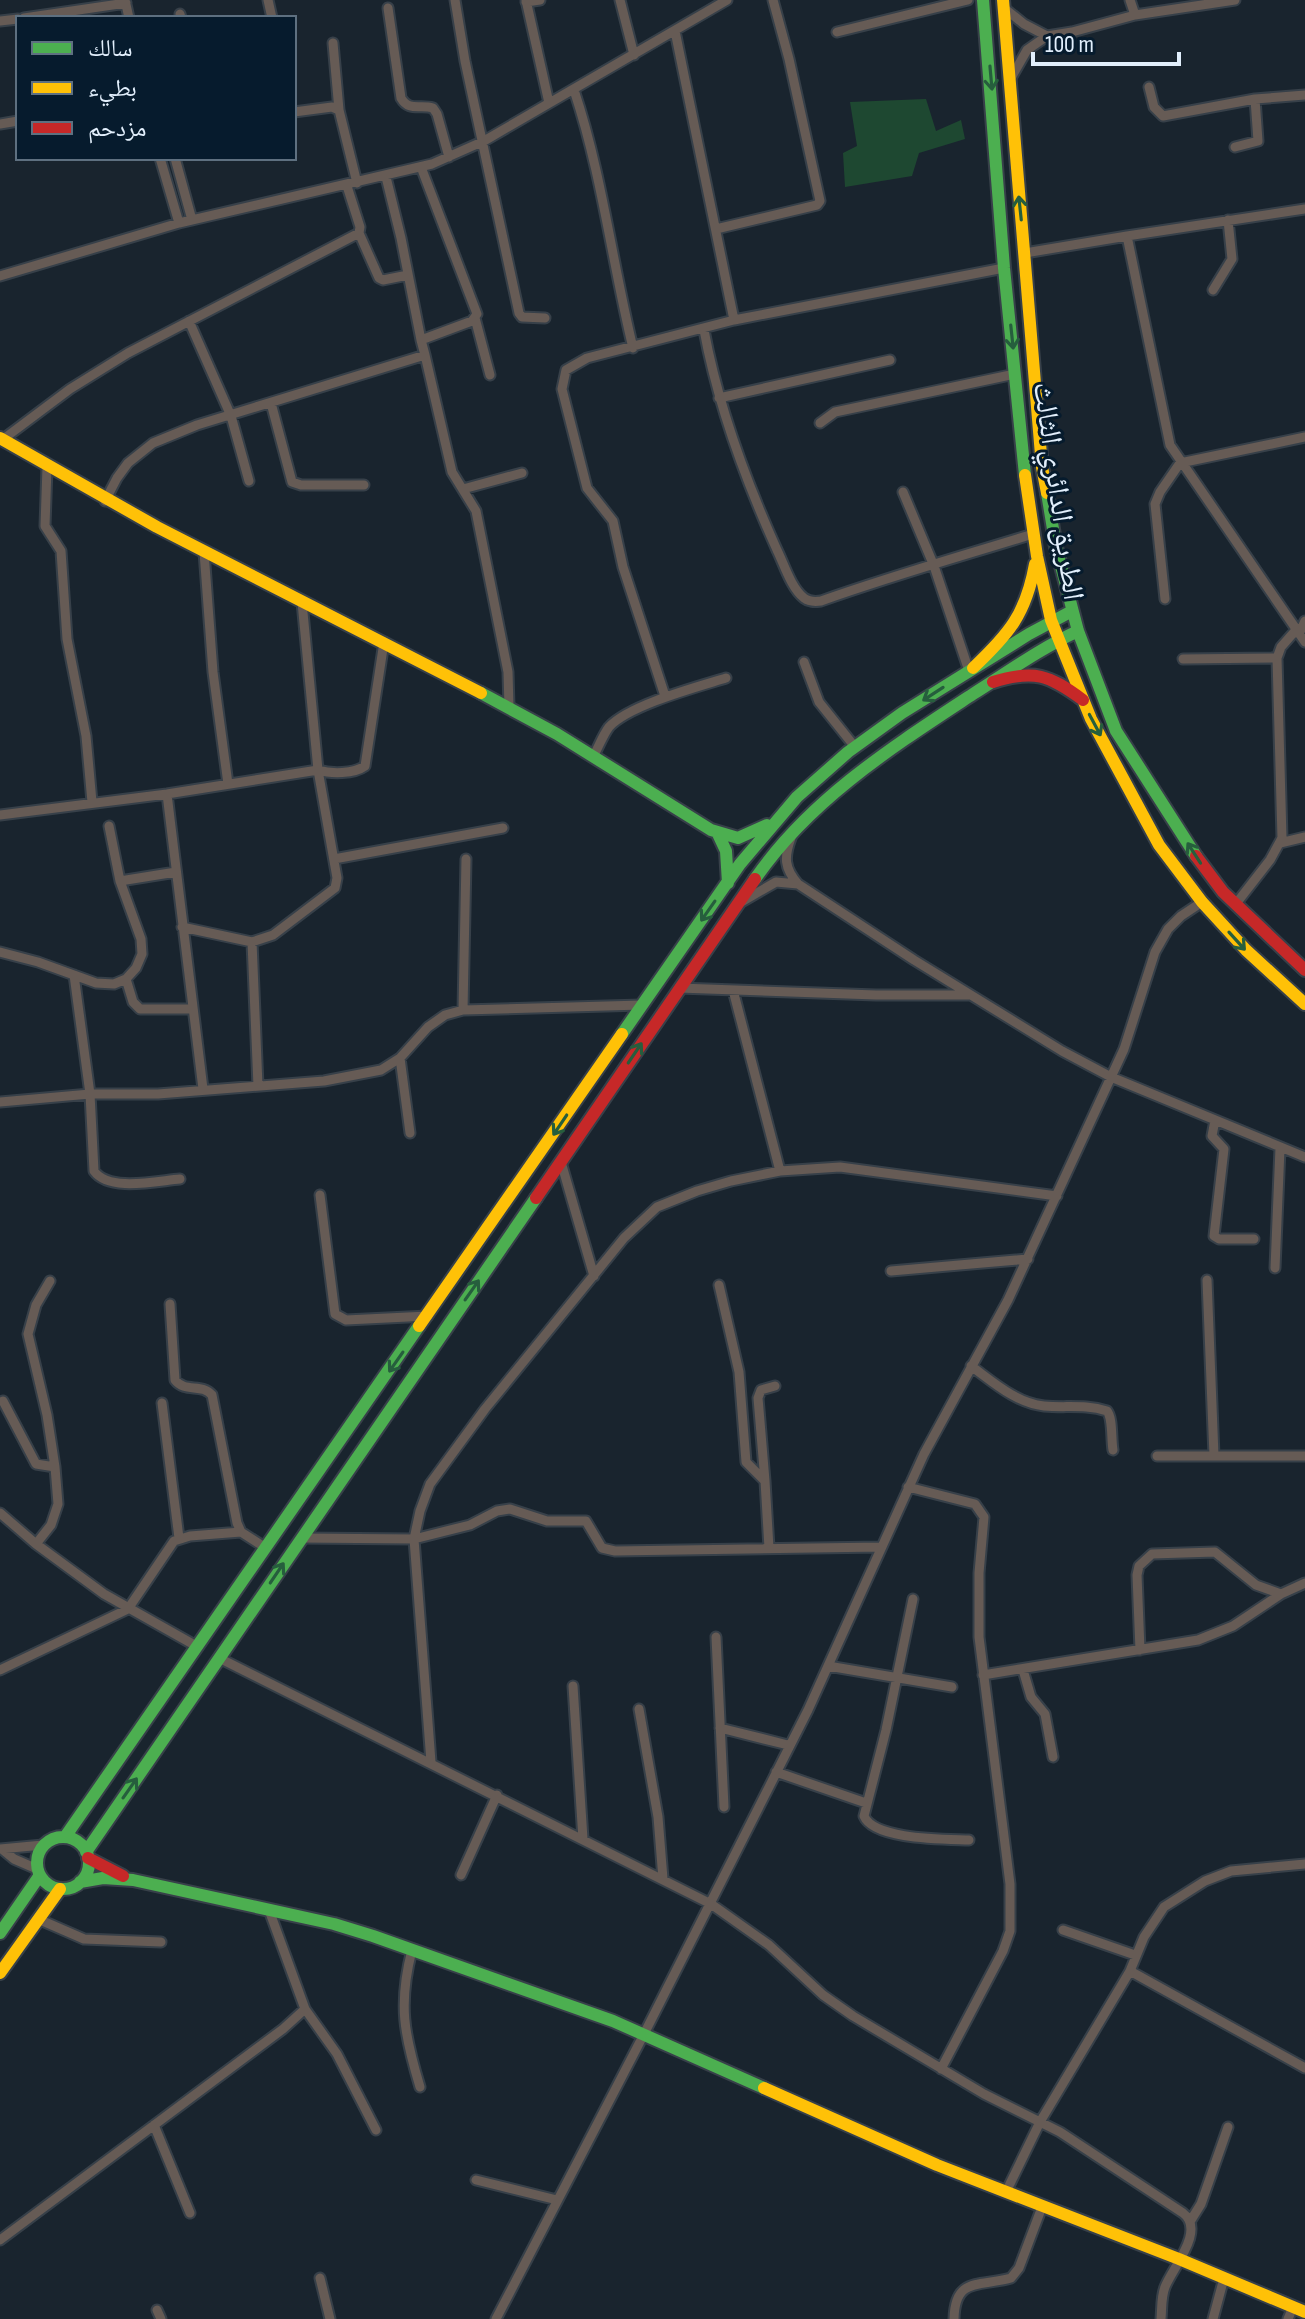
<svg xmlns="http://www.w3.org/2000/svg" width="1305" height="2319" viewBox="0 0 1305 2319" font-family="'Sofia Sans Condensed','Noto Naskh Arabic',sans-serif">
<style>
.green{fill:#1e4831}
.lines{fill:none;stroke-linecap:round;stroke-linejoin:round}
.street-casing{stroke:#374049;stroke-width:13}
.fast-casing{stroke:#374049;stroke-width:16}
.slow-casing{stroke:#374049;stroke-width:16}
.jam-casing{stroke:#374049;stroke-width:16}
.street{stroke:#665b55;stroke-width:9}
.fast{stroke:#4caf50;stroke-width:12}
.slow{stroke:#ffc107;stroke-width:12}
.jam{stroke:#c62828;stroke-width:12}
.oneway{stroke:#265e3d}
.labels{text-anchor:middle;stroke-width:6;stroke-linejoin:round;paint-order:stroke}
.street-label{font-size:30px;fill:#e2effc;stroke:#061b2d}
</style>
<rect width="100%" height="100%" fill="#19242e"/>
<path class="green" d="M926,99L936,131L961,120L965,139L919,153L912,176L845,187L843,153L857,146L850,102Z"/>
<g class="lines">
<g class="street-casing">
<path id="street" d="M125,0L129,18
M268,0L272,18
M455,0L465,61L519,313L522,317L545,318
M526,0L549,103
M620,0L634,55
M1130,0L1135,15
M526,2L540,0
M388,8L401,98C409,112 420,104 433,108L437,114L449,157
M1004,8L1024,24L1047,36
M180,14L181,18
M24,18L126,3
M0,21L18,19
M675,31L734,320
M837,32L968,0
M333,43L339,110
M1011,78L1027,50L1047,36L1072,32L1135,15L1235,0
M1149,87L1154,107L1163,116L1255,99L1305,95
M574,90C602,174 612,262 633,348
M294,112L332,107L339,110L357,183
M0,124L18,121
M1235,147L1258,141L1255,99
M160,158L179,223
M175,158L192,220
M421,167L477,314L472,321L421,340L425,355
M386,177L401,238L421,340
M716,229L817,205L820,201L789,59L773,0
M359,233L379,278L383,280L408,275
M1127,236L1305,209
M1025,253L1127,236L1170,445L1305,642
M0,276L179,223L432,164L484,141L727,0
M1213,290L1232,259L1228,220
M475,318L490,375
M189,321L231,416L249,481
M704,330C718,406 745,479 777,550C784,564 791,588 804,598C809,602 814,602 821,601C891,576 962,556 1033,534
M719,398L890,360
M271,403L292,482L301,485H364
M820,423L835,412L1015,374
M2,440L70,389L128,353L359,233L360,227L347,186
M47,467L45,526L61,551L67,639L86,736L92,802
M463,489L522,473
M903,492L934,566L969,671
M105,501L117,478L128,463L153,443L197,425L425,355L452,472L476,511L508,672L509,707
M204,552L213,672L228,784
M1165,599L1155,504L1160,492L1180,463L1305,437
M1299,634L1305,621
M1183,659L1277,658
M804,662L819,702L855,747
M665,696L623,567L613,521L587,488L562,389L566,370L587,358L734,320L1004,268
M594,755C599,746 603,735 609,727C629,705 697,687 726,678
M167,794L203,1089
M0,815L167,794L318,770L302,602
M791,838C784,857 784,868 798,884L914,960L1062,1051L1111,1077L1305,1157
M1280,843L1305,837
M334,859L503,828
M120,881L176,872
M743,901L776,882L798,884
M1235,905L1270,860L1282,838L1277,658L1281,647L1296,630
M182,927L252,942L273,935L335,888L337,878L318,770C331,774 354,774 365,766L384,642
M252,942L258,1086
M0,952L38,962L96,983L114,984L126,979L136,968L142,954L141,939L120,881L109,826
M74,975L90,1094H158L324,1081L381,1070L400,1058L428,1027L445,1015L463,1010L642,1005
M126,979L133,1002L140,1009H193
M679,988L876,995H969
M733,990L780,1171
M463,1010L466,859
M400,1058L410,1133
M0,1102L90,1094L94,1171C109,1192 156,1181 180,1179
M1215,1120L1212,1136L1224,1149L1214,1236L1219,1239H1254
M561,1162L594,1276
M320,1195L335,1314L346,1320L428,1316
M1275,1268L1280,1148
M891,1271L1028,1259
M1207,1280L1214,1456
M719,1285L739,1372L746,1462L765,1481L769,1548
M170,1304L175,1380C185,1393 202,1383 212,1395L237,1523L241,1532L266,1548
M971,1366C993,1382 1016,1403 1044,1406C1066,1408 1085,1404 1107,1411C1113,1418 1111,1439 1113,1450
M3,1401L36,1464L55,1467
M162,1403L179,1538
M1157,1456H1305
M765,1481L758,1398L761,1390L775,1386
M908,1487L975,1504L984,1517L979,1573V1637L1010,1884V1931L1003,1951L941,2069
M0,1513L36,1544L104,1594L198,1647
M301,1538L414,1539L470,1525L497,1511L510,1509L547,1521H586L602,1548L615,1551L881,1547
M36,1544L51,1525L58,1504L55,1467L47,1415L28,1334L36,1305L50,1281
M913,1599L886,1730L864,1816C874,1840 945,1839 969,1840
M716,1637L724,1807
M1140,1650L1137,1575L1139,1566L1152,1554L1215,1552L1256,1585L1281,1594
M219,1658L711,1904L769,1945L823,1995L853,2016L984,2094L1060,2132L1183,2213C1206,2230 1173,2267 1165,2287C1161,2297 1162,2308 1161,2319
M828,1666L952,1687
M0,1670L128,1609L174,1541L190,1536L241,1532
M1023,1670L1031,1697L1045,1714L1053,1757
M983,1675L1198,1640L1233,1626L1281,1594L1305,1583
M573,1686L583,1839
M639,1709L658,1817L663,1879
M720,1728L788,1745
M431,1762L414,1539L420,1511L430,1484L485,1409L624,1238L657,1207L697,1191L731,1181L780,1171L840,1167L1057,1196
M776,1772L866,1803
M0,1849L43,1845
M2,1849L14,1859L37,1869
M461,1875L497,1795
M38,1919L84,1939L161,1942
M1063,1930L1135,1955
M412,1950C398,2004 404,2034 420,2087
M1130,1971L1305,2068
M305,2009L337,2054L376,2130
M154,2125L190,2213
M476,2180L557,2200
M1006,2192L1040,2122L1130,1971L1144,1937L1164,1907L1205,1881L1231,1871L1305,1864
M1191,2220L1201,2204L1228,2127
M0,2240L283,2029L305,2009L269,1910
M320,2278L330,2319
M157,2310L161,2319
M496,2319L643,2036L808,1710L924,1454L1008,1300L1124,1049L1155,952L1168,929L1181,916L1202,902
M954,2319C955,2276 980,2287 1011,2278L1019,2268L1042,2207
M1213,2319L1224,2278
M1288,2319L1293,2307"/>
</g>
<g class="fast-casing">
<path id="fast" d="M983,0L1004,268L1025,475
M1047,493L1056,547L1078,631L1116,731L1196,856
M481,693L557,734L711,830L738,838L767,825
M718,834L726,851L728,883
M755,879C810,799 894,746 973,694C1008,672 1041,648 1078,631
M622,1034L740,864L797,797L848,752L902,713L1029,634L1072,611
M65,1837L419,1326
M37 1863a26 26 0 1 1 52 0a26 26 0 1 1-52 0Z
M86,1852L536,1198
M80,1882L103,1878L133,1880L334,1924L373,1936L613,2021L764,2088
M0,1933L40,1875"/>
</g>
<g class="slow-casing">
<path id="slow" d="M1003,0L1042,467L1047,493
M0,438L157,527L481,693
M1025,475L1037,556L1051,620L1091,719L1159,845L1202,902L1246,950L1305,1004
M973,668C1009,634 1026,614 1035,564
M419,1326L622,1034
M0,1973L60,1889
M764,2088L937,2165L1179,2259L1305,2312"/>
</g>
<g class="jam-casing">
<path id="jam" d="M993,682C1034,669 1049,675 1083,700
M1196,856L1223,892L1305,970
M536,1198L755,879
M88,1858L123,1876"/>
</g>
<use href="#street" class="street"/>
<use href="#fast" class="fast"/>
<use href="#slow" class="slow"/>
<use href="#jam" class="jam"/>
</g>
<defs><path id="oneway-shaft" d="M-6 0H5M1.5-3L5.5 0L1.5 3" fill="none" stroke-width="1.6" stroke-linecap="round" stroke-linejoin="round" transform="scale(2)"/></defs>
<g class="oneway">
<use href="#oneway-shaft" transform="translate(991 78) rotate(85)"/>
<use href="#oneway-shaft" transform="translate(1020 208) rotate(-96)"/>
<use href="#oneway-shaft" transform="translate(1012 337) rotate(84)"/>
<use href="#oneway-shaft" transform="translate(933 694) rotate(147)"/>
<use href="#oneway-shaft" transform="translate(1095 725) rotate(62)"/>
<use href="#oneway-shaft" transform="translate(1194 853) rotate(-123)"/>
<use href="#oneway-shaft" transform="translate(708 911) rotate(125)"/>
<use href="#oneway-shaft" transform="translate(1237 941) rotate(48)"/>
<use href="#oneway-shaft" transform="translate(635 1053) rotate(-56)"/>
<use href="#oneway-shaft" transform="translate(560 1125) rotate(124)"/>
<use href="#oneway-shaft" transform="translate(472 1290) rotate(-55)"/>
<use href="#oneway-shaft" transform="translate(396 1362) rotate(125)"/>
<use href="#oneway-shaft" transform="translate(277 1573) rotate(-56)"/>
<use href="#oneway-shaft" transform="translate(130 1788) rotate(-55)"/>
</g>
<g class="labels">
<g class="street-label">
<text transform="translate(1059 491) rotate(82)" y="10">الطريق الدائري الثالث</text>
</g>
</g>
<rect x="16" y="16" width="280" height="144" fill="#061b2d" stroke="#5e7080" stroke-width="2"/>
<rect x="32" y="42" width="40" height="12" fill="#4caf50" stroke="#5e7080" stroke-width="2"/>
<text x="88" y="56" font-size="24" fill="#e2effc">سالك</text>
<rect x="32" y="82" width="40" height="12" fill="#ffc107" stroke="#5e7080" stroke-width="2"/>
<text x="88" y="96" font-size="24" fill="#e2effc">بطيء</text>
<rect x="32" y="122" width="40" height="12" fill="#c62828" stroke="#5e7080" stroke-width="2"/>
<text x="88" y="136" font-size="24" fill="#e2effc">مزدحم</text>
<path d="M1033 52v12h146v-12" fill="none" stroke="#e2effc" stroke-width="4"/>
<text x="1045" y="52" font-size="24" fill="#e2effc" stroke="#061b2d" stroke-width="6" paint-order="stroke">100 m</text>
</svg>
